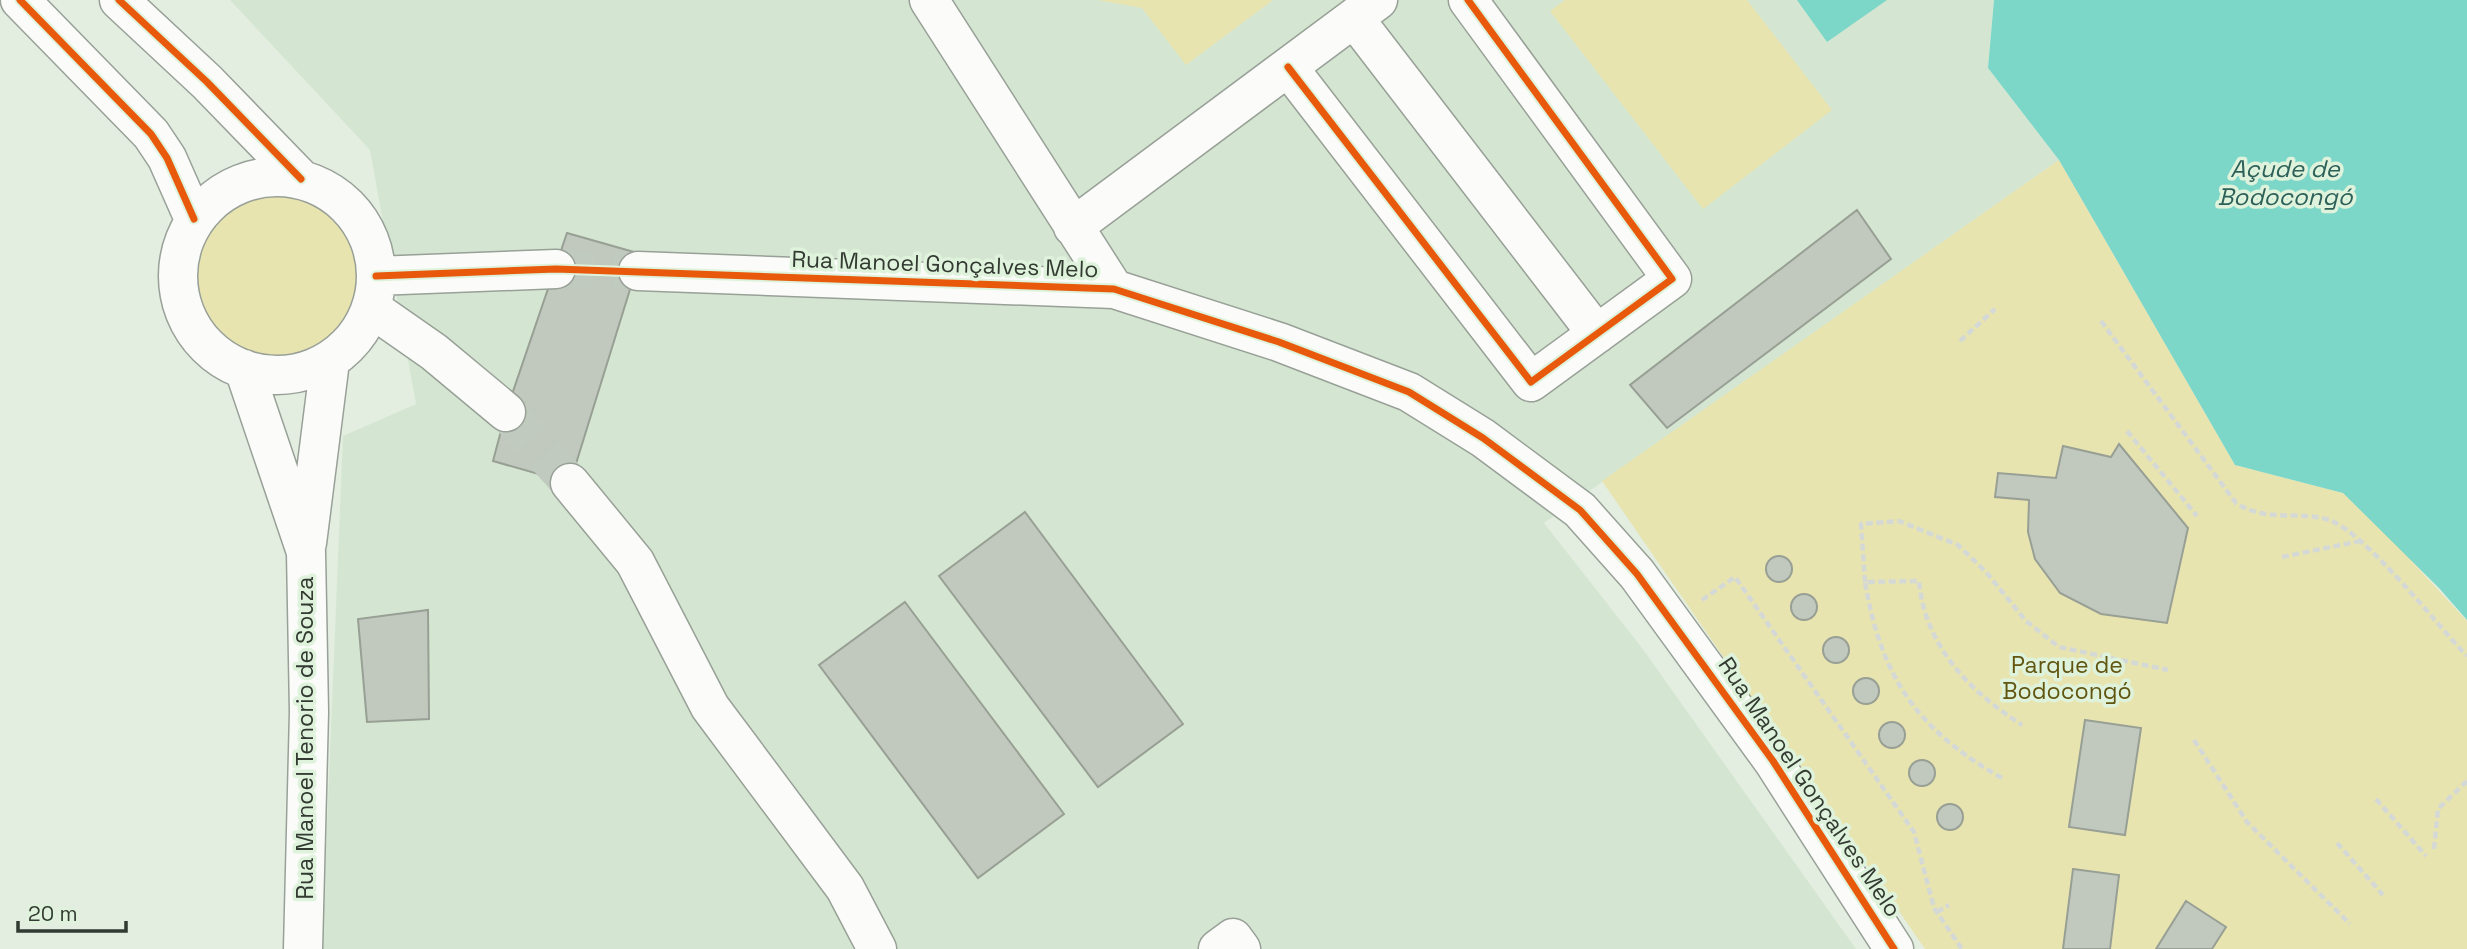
<svg xmlns="http://www.w3.org/2000/svg" width="2467" height="949" viewBox="0 0 2467 949" font-family="'Space Grotesk',sans-serif">
<style>
.built{fill:#d4e6d1}
.green{fill:#e8e4b0}
.water{fill:#7cd7c8}
.building{fill:#c1c8bd;stroke:#989f94;stroke-width:2}
.lines{fill:none;stroke-linecap:round;stroke-linejoin:round}
.minor-tunnel{stroke:#c0cabe;stroke-width:38;stroke-dasharray:38 19;stroke-linecap:butt}
.minor-casing{stroke:#98a097;stroke-width:41}
.path{stroke:#d5d9d5;stroke-width:4.5;stroke-dasharray:7 3.5;stroke-linecap:butt}
.minor{stroke:#fbfcfa;stroke-width:38}
.cycleway-casing{stroke:#dff3dc;stroke-width:11}
.cycleway{stroke:#e8590c;stroke-width:7}
.labels{text-anchor:middle;stroke-width:7;stroke-linejoin:round;paint-order:stroke}
.street-label{font-size:23px;fill:#323a31;stroke:#dff3dc}
.park-label{font-size:23px;fill:#615510;stroke:#dff3dc}
.water-label{font-size:24px;font-style:italic;fill:#2c6059;stroke:#dff3dc}
</style>
<rect width="100%" height="100%" fill="#e3eee1"/>
<path class="built" d="M230,0H1994L1988,68L2059,160L1544,523L1642,648L1856,949H322L343,436L416,404L370,150Z"/>
<path class="green" d="M1098,0H1273L1186,65L1142,8Z
M1565,0H1747L1832,110L1703,209L1550,11Z
M2059,160L2235,465L2343,493L2394,542L2467,621V949H1925L1602,481Z
M195 273a84 84 0 1 1 168 0a84 84 0 1 1-168 0Z"/>
<path class="water" d="M1797,0H1887L1827,42Z
M1994,0H2467V620L2439,588L2343,493L2235,465L2059,160L1988,68Z"/>
<path class="building" d="M1857,210L1891,259L1667,428L1630,385Z
M567,233L641,254L570,483L493,461L506,412Z
M2119,444L2188,528L2167,623L2101,614L2060,593L2035,559L2028,532L2029,500L1995,497L1998,473L2056,478L2063,446L2111,457Z
M1025,512L1183,724L1098,787L939,576Z
M1766 569a13 13 0 1 1 26 0a13 13 0 1 1-26 0Z
M1791 607a13 13 0 1 1 26 0a13 13 0 1 1-26 0Z
M905,602L1064,814L978,878L819,665Z
M428,610L429,719L367,722L358,619Z
M1823 650a13 13 0 1 1 26 0a13 13 0 1 1-26 0Z
M1853 691a13 13 0 1 1 26 0a13 13 0 1 1-26 0Z
M2085,720L2141,728L2125,835L2069,827Z
M1879 735a13 13 0 1 1 26 0a13 13 0 1 1-26 0Z
M1909 773a13 13 0 1 1 26 0a13 13 0 1 1-26 0Z
M1937 817a13 13 0 1 1 26 0a13 13 0 1 1-26 0Z
M2073,869L2119,875L2110,949H2063Z
M2186,901L2226,927L2212,949H2156Z"/>
<g class="lines">
<path class="minor-tunnel" d="M556,269L638,271
M506,412L570,483"/>
<g class="minor-casing">
<path id="minor" d="M20,0L151,134L167,158L194,219
M119,0L207,82L301,179
M929,0L1114,289
M1354,18L1597,334
M1288,67L1531,382L1672,279L1468,0
M178 276a99 99 0 1 1 198 0a99 99 0 1 1-198 0Z
M1073,227L1378,0
M638,271L1114,289L1279,342L1409,392L1483,438L1580,510L1637,574L1773,761L1894,949
M376,276L556,269
M371,308L434,352L506,412
M244,369L306,552L309,712L303,949
M570,483L635,562L710,707L845,888L877,949
M307,543L330,361
M1218,949L1233,938L1241,949"/>
</g>
<path class="path" d="M2101,321L2236,503C2267,523 2297,510 2329,520C2365,532 2437,625 2467,656
M1960,341L1995,309
M2127,431L2197,516
M2282,557L2360,541
M1865,582L1861,524L1899,521L1958,545L1986,572L2026,621L2059,647L2168,670
M1702,600L1735,577L1914,832L1934,908L1962,949
M2194,740L2247,822L2350,924
M2002,778C1917,730 1881,677 1865,582L1919,581C1925,646 1969,691 2022,725
M2376,799L2426,856
M2337,843L2383,895
M2434,849L2438,809L2467,781
M1937,912L1949,905"/>
<use href="#minor" class="minor"/>
<g class="cycleway-casing">
<path id="cycleway" d="M20,0L151,134L167,158L194,219
M119,0L207,82L301,179
M1288,67L1531,382L1672,279L1468,0
M376,276L556,269L1114,289L1279,342L1409,392L1483,438L1580,510L1637,574L1773,761L1894,949"/>
</g>
<use href="#cycleway" class="cycleway"/>
</g>
<g class="labels">
<g class="street-label">
<text transform="translate(945 264) rotate(2)" y="8">Rua Manoel Gonçalves Melo</text>
<text transform="translate(305 738) rotate(-90)" y="8">Rua Manoel Tenorio de Souza</text>
<text transform="translate(1810 787) rotate(56)" y="8">Rua Manoel Gonçalves Melo</text>
</g>
<g class="park-label">
<text x="2067" y="673">Parque de<tspan x="2067" dy="26">Bodocongó</tspan></text>
</g>
<g class="water-label">
<text x="2285" y="177">Açude de<tspan x="2285" dy="28">Bodocongó</tspan></text>
</g>
</g>
<path d="M18 921v10h108v-10" fill="none" stroke="#323a31" stroke-width="3.5"/>
<text x="28" y="921" font-size="21" fill="#323a31" stroke="#dff3dc" stroke-width="5" paint-order="stroke">20 m</text>
</svg>
